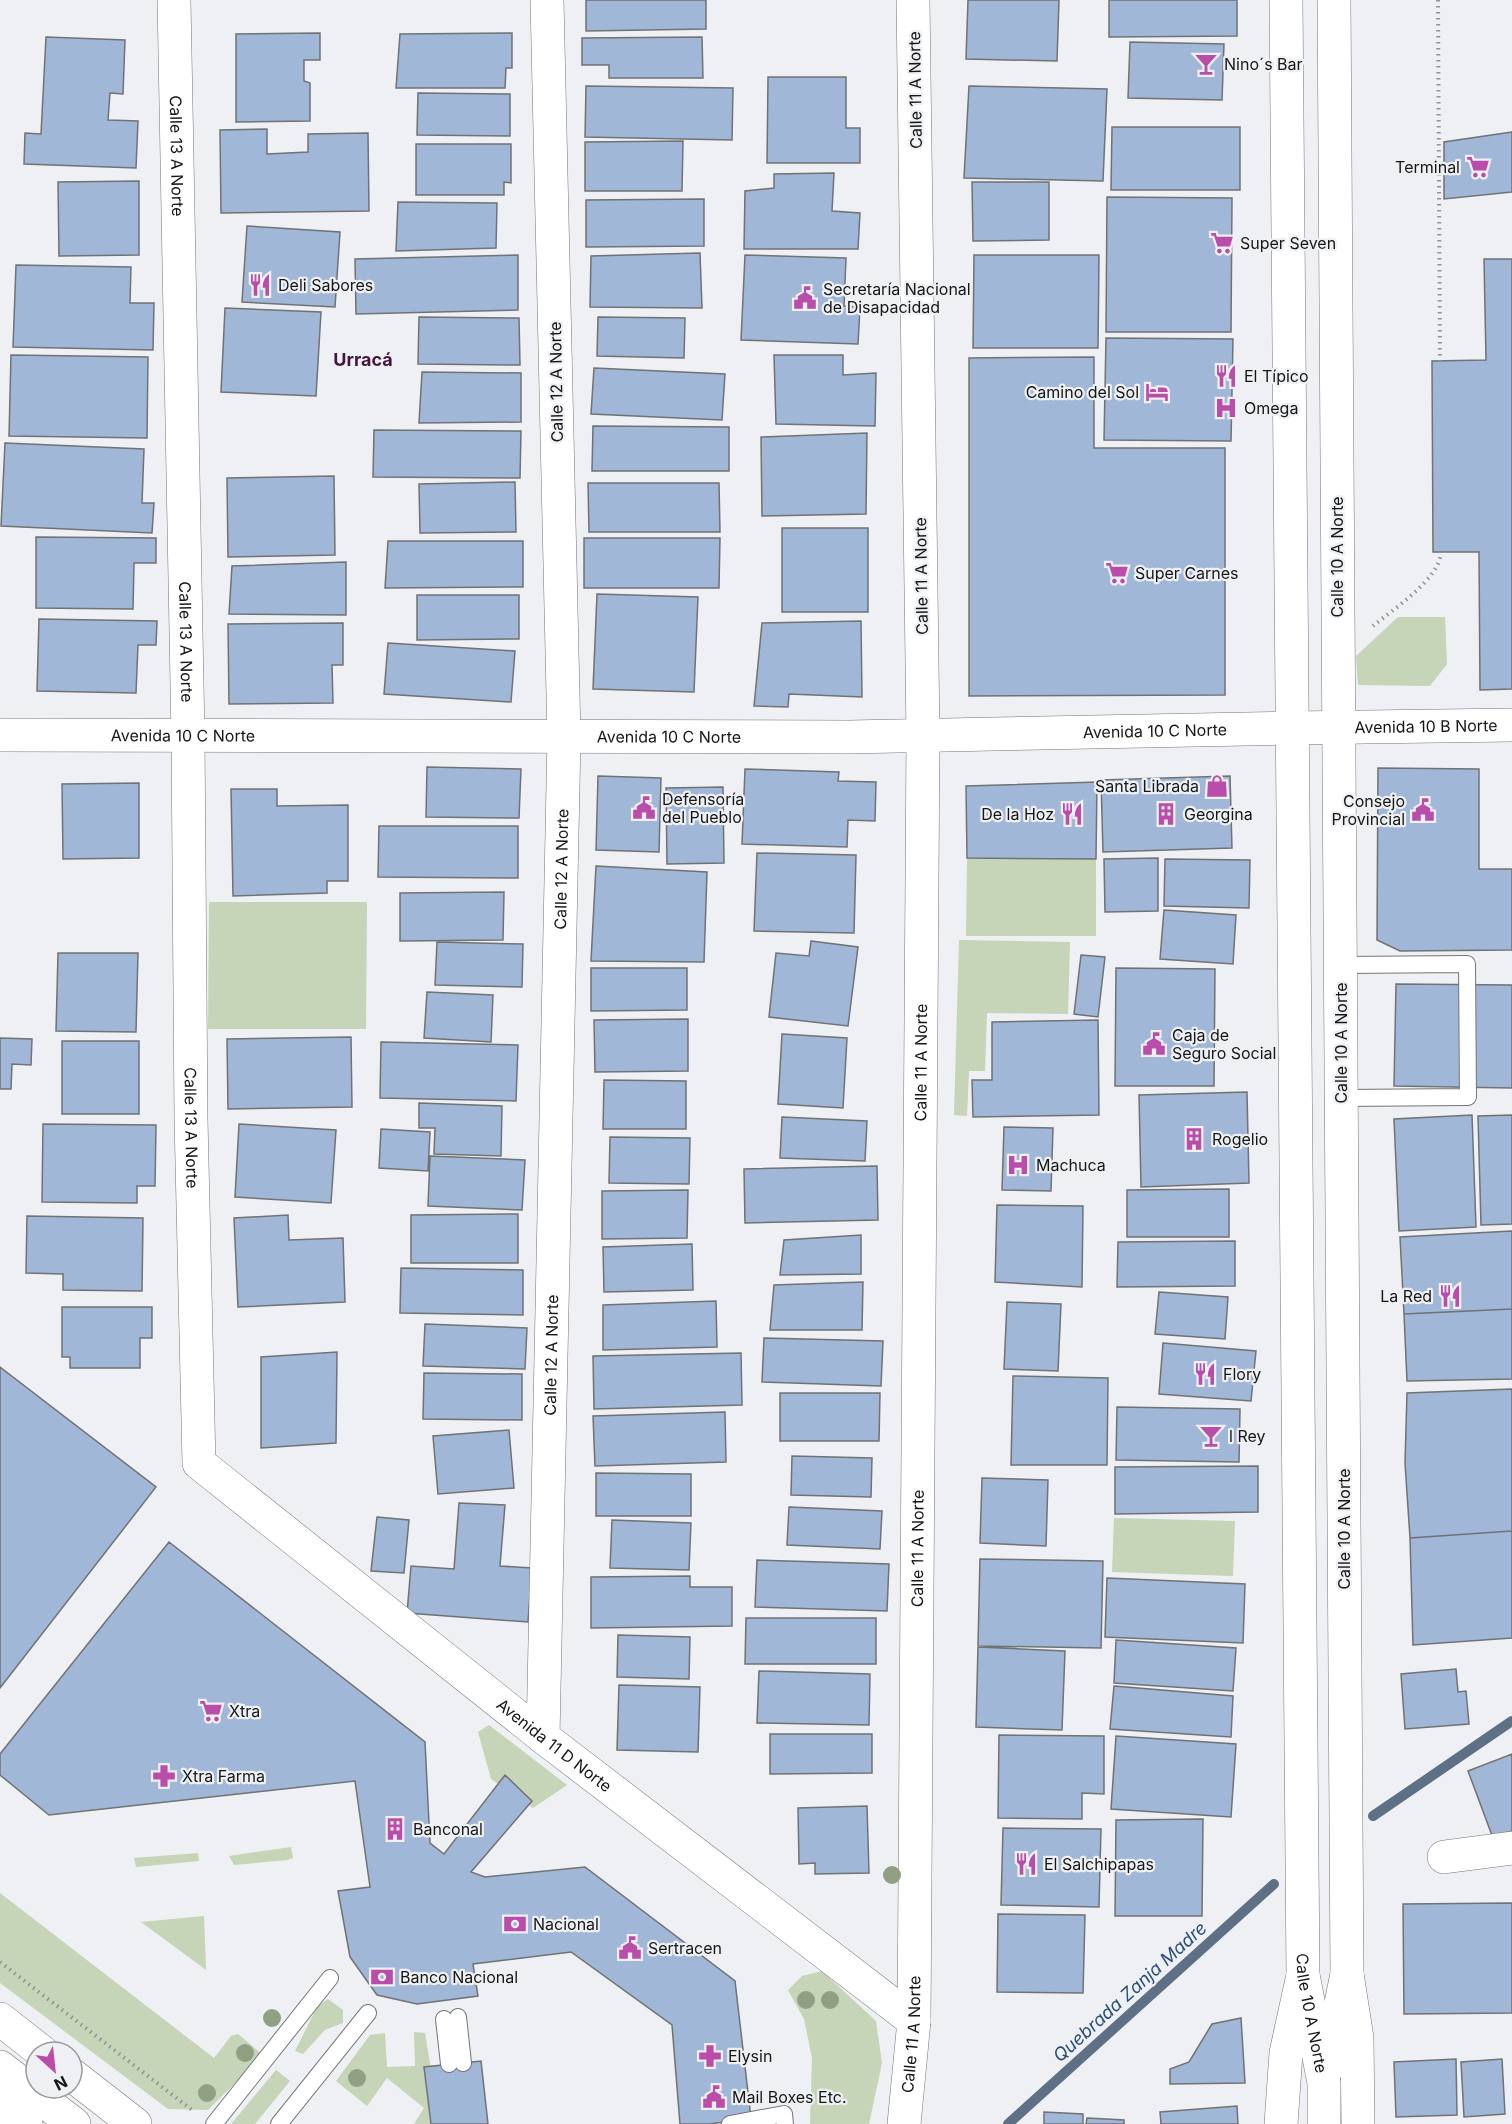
<svg xmlns="http://www.w3.org/2000/svg" width="1512" height="2124" viewBox="0 0 1512 2124" font-family="Inter,sans-serif">
<style>
.green{fill:#c6d4b7}
.lines{fill:none;stroke-linecap:round;stroke-linejoin:round}
.stream{stroke:#5e7085;stroke-width:10}
.building{fill:#a1b7d8;stroke:#707274;stroke-width:1.5}
.lane-casing{stroke:#747578;stroke-width:18}
.street-casing{stroke:#747578;stroke-width:34}
.secondary-casing{stroke:#747578;stroke-width:34}
.primary-casing{stroke:#747578;stroke-width:34}
.highway-casing{stroke:#747578;stroke-width:34}
.path{stroke:#919294;stroke-width:4;stroke-dasharray:1.5 4.5;stroke-linecap:butt}
.lane{stroke:#fff;stroke-width:16}
.street{stroke:#fff;stroke-width:33}
.secondary{stroke:#fff;stroke-width:33}
.primary{stroke:#fff;stroke-width:33}
.highway{stroke:#fff;stroke-width:33}
.tree{fill:#919f82}
.labels{text-anchor:middle;stroke-width:4.5;stroke-linejoin:round;paint-order:stroke}
.poi-label{font-size:16px;fill:#151616;stroke:#eef0f3;text-anchor:start}
.street-label{font-size:16px;fill:#151616;stroke:#eef0f3}
.neighbourhood-label{font-size:18px;font-weight:bold;fill:#471340;stroke:#eef0f3}
.water-label{font-size:18px;font-style:italic;fill:#284e78;stroke:#eef0f3}
</style>
<rect width="100%" height="100%" fill="#eef0f3"/>
<path class="green" d="M1398,617H1445L1447,664L1430,686L1358,685L1356,656Z
M967,858L1096,859V936H966Z
M209,902H367L366,1029H208Z
M959,940L1070,942L1068,1014L987,1013L985,1071H969L967,1116L954,1115Z
M1114,1518L1235,1521L1233,1576L1112,1572Z
M489,1725L567,1785L533,1808L491,1779L478,1732Z
M291,1847L293,1858L287,1860L234,1865L229,1856Z
M198,1853L199,1861L136,1867L134,1858Z
M0,1893L214,2058L231,2036L238,2034L263,2055L208,2110L168,2109L0,1983Z
M204,1916L206,1970L141,1922Z
M822,1971L876,2021L882,2063L869,2124H810L812,2058L804,2019L788,1990L802,1976Z
M328,1999L343,2010V2023L325,2030L303,2054L295,2051L317,2007Z
M414,2032L425,2033L440,2124H414L424,2108L387,2078L367,2106L336,2081L370,2035L385,2033L387,2067L415,2066Z
M276,2070L290,2081L255,2124H231Z"/>
<g class="lines">
<path class="stream" d="M1373,1816L1512,1721
M1008,2124L1274,1884"/>
</g>
<path class="building" d="M586,0H706V29L586,31Z
M968,0H1059L1057,61L966,59Z
M1109,0H1237V36L1109,37Z
M320,33V60H304V81L310,83V121L236,122V34Z
M512,33V68H506L505,88H396L400,34Z
M46,37L125,40L123,94L110,93L108,120L138,121L136,168L24,164L25,133L41,134Z
M702,37L703,78H609V65H582V38Z
M1130,42L1224,44L1222,100L1128,98Z
M768,77H846V128H860V163H767Z
M586,86L733,88L732,140L585,137Z
M969,86L1107,89L1103,181L964,178Z
M418,93L510,94V136L417,135Z
M1112,127H1240V190H1111Z
M267,129V154L308,152V134L368,133L369,211L221,213L220,130Z
M1512,132V192L1444,199V142Z
M683,141L682,191H585V142Z
M416,144H511V183L504,182V195H416Z
M834,173L832,211L860,213L858,249H744L745,191L774,188V174Z
M139,181V255L59,256L58,182Z
M972,182H1049V240L973,241Z
M1107,197L1232,198L1231,332H1106Z
M704,199V246L586,247V200Z
M398,202L497,203L496,248L396,251Z
M247,226L340,232L335,307L242,302Z
M700,253L702,308L590,307L591,256Z
M518,255V310L356,314L355,259Z
M745,255L846,258L844,306L860,307L858,344L741,340Z
M974,255H1099L1098,348H973Z
M1484,259H1512V689L1480,690L1479,552H1433L1432,361L1486,360Z
M16,265L131,267L130,303H154L153,350L13,347Z
M225,308L321,312L316,396L221,392Z
M419,317L519,318L520,365L418,364Z
M598,317L685,318L684,358L597,356Z
M1106,338L1233,339L1231,441L1104,440Z
M11,355L148,357L147,438L9,436Z
M774,355H843V375L876,373L875,426L776,424Z
M1094,357V448H1225V695L969,696V358Z
M594,368L725,374L722,420L591,414Z
M422,372L521,373V422L419,423Z
M593,426L729,427V471H592Z
M374,430L521,431L520,478L373,477Z
M867,433L866,514L762,516L761,437Z
M5,443L144,449L142,503H154L152,533L1,526Z
M334,476L335,555L228,557L227,478Z
M515,482L516,532L420,533L419,484Z
M588,483H719L720,532H589Z
M782,528H868V612H782Z
M36,537L156,538V563H134L133,609L36,608Z
M584,538H720L719,588H584Z
M388,541H523V587L385,588Z
M346,562V615L229,614L232,566Z
M597,594L698,597L694,692L593,689Z
M417,595H519V639L417,640Z
M39,619L157,621L156,645H138L136,693L37,691Z
M861,621L862,697L789,694L788,707L754,706L762,623Z
M343,623V665H332L333,703L229,704L228,624Z
M388,643L515,651L511,702L384,694Z
M427,767L521,769L519,818L426,817Z
M1378,768L1479,769V869H1512V950L1400,951L1377,940Z
M745,769L839,772L838,781L876,782L875,821L848,820L847,847L742,844Z
M598,776L661,778L659,852L596,850Z
M1230,776L1232,848L1103,852L1101,780Z
M1097,782L1096,859L967,858L966,786Z
M139,783V858L63,859L62,784Z
M723,787L724,863L667,864L666,788Z
M231,789H277V806L348,805V881H327V893L233,896Z
M379,826H518V878L378,877Z
M757,853L856,855L854,933L754,931Z
M1158,858V911L1105,912L1104,859Z
M1165,859L1250,860L1249,908L1164,906Z
M596,866L707,872L704,962L591,961Z
M504,892L503,940L400,941V893Z
M1164,910L1236,915L1233,964L1160,959Z
M811,941L858,947L848,1026L769,1017L776,953L809,956Z
M437,942L523,944L522,987L435,985Z
M58,953H138L136,1032L56,1031Z
M1081,955L1105,957L1098,1017L1074,1014Z
M591,968H687V1010L591,1011Z
M1116,968L1215,969L1214,1086H1115Z
M1396,984L1512,985V1088L1394,1086Z
M427,992L493,995L491,1042L424,1038Z
M688,1019V1071L595,1072L594,1020Z
M1098,1020L1099,1115L973,1117L972,1080H992V1022Z
M782,1034L847,1038L843,1108L778,1104Z
M351,1037L352,1107L228,1109L227,1039Z
M0,1038L32,1039L31,1065L12,1064L11,1089H0Z
M62,1041H139V1114H62Z
M381,1042L518,1045L516,1101L380,1098Z
M604,1080L686,1081V1129H603Z
M1247,1092L1249,1183L1141,1187L1139,1095Z
M419,1103L502,1106L501,1156L434,1154L435,1128H419Z
M1472,1115L1476,1227L1399,1231L1394,1119Z
M1512,1115V1224L1481,1225L1478,1116Z
M782,1117L867,1121L865,1161L780,1158Z
M43,1124L156,1125L155,1186H137V1203L42,1202Z
M239,1124L336,1130L331,1203L235,1197Z
M1004,1127L1053,1128L1051,1191L1002,1190Z
M381,1129L430,1132L428,1171L379,1168Z
M610,1137L690,1138L689,1184L609,1183Z
M430,1156L525,1160L522,1210L428,1206Z
M877,1166L878,1220L745,1223L744,1169Z
M1229,1189V1237H1127V1190Z
M688,1190L687,1238L602,1239V1191Z
M997,1205L1083,1206L1082,1287L995,1282Z
M518,1214V1263H411V1215Z
M288,1215L289,1240L343,1238L345,1302L238,1307L234,1218Z
M27,1216L143,1218L142,1291L63,1290V1274L26,1273Z
M1512,1231V1309L1404,1314L1400,1237Z
M861,1235V1274L780,1275L784,1240Z
M1235,1241V1286L1117,1287L1118,1242Z
M692,1244L693,1290L604,1292L603,1247Z
M401,1268L523,1270V1315L400,1313Z
M863,1282L862,1330H770L774,1285Z
M1159,1292L1228,1297L1225,1339L1155,1334Z
M716,1301L717,1347L603,1350V1305Z
M1007,1302L1061,1304L1058,1371L1004,1369Z
M62,1307H152V1338H140V1368H70V1357H62Z
M1512,1309V1379L1407,1381L1404,1314Z
M425,1324L527,1328L525,1369L423,1366Z
M764,1338L883,1341L881,1386L762,1382Z
M1163,1343L1256,1351L1251,1401L1159,1394Z
M337,1352L336,1443L261,1448V1357Z
M741,1353L742,1405L594,1409L593,1356Z
M0,1367L156,1487L0,1688Z
M424,1373L522,1374V1420L423,1419Z
M1013,1376L1108,1378L1107,1465H1011Z
M1512,1389V1531L1410,1538L1405,1463L1407,1393Z
M780,1393H880L879,1441H780Z
M1117,1407L1240,1409L1239,1462L1116,1460Z
M725,1412L726,1462L595,1466L593,1416Z
M509,1430L514,1488L438,1494L433,1436Z
M792,1456L872,1458L871,1497L791,1495Z
M1258,1466V1512L1115,1514V1467Z
M596,1473L691,1474V1516H596Z
M982,1478L1048,1480L1046,1546L980,1543Z
M459,1503L505,1505L500,1566L532,1568L528,1622L407,1613L411,1566L454,1569Z
M789,1507L882,1511L880,1549L787,1545Z
M377,1517L409,1520L404,1573L371,1571Z
M612,1520L691,1523L689,1570L610,1568Z
M1512,1531V1638L1413,1645L1410,1538Z
M169,1542L425,1742L430,1843L444,1854L505,1775L532,1801L471,1872L485,1877L585,1867L735,1981L751,2118L710,2124H680L672,2025L571,1952L473,1964L478,1996L417,2004L377,1995L350,1957L338,1891L370,1887L355,1781L49,1815L0,1775V1754Z
M980,1559L1103,1561L1101,1648L978,1646Z
M757,1560L889,1564L887,1611L755,1607Z
M690,1576V1587H732V1626L591,1628V1577Z
M1107,1578L1245,1584L1243,1643L1105,1637Z
M746,1618H876V1664H745Z
M618,1635L690,1637L689,1679L617,1677Z
M1116,1640L1236,1648L1233,1691L1114,1683Z
M978,1647L1065,1651L1062,1730L976,1727Z
M1456,1669L1458,1692L1466,1691L1469,1724L1405,1729L1401,1674Z
M759,1671L870,1674L869,1725L757,1723Z
M619,1685L700,1687L698,1752L617,1750Z
M1114,1686L1233,1696L1231,1737L1110,1729Z
M770,1734H872V1773L770,1774Z
M999,1735L1104,1736V1794L1082,1793V1819L998,1818Z
M1116,1736L1236,1744L1231,1817L1111,1809Z
M1512,1754V1831L1493,1838L1468,1771Z
M867,1806L869,1873L815,1874V1863L799,1864L798,1808Z
M1203,1819L1202,1916H1115L1116,1820Z
M1003,1828L1101,1829L1099,1907L1001,1905Z
M1512,1903V2013L1404,2014L1403,1904Z
M998,1914L1085,1915L1083,1993L997,1992Z
M1241,2018L1245,2083L1170,2084V2069L1189,2062L1212,2024Z
M1456,2059L1457,2115L1396,2117L1394,2062Z
M1502,2059L1505,2114L1464,2117L1461,2062Z
M481,2061L488,2124H431L424,2067Z
M1237,2106L1238,2124H1161L1160,2112Z
M1044,2112L1083,2114V2124H1044Z
M1087,2118L1124,2120V2124H1086Z"/>
<g class="lines">
<g class="lane-casing">
<path id="lane" d="M1341,965L1467,964L1468,1097L1342,1098
M458,2017L463,2063
M444,2019L449,2064
M214,2124L330,1978
M279,2124L368,2013
M730,2124L784,2114L785,2124"/>
</g>
<g class="street-casing">
<g id="street">
<path id="s1" d="M174,0L188,737L191,1119L199,1463L543,1737L914,2021"/>
<path id="s2" d="M0,735L849,737L1292,728"/>
<path id="s3" d="M543,1737L564,738L547,0"/>
<path d="M1444,1857L1512,1848"/>
<path id="s4" d="M904,2124L914,2021L923,736L913,0"/>
</g>
</g>
<g class="secondary-casing">
<g id="secondary">
<path id="s5" d="M1292,728L1512,725"/>
</g>
</g>
<g class="primary-casing">
<g id="primary">
<path id="s6" d="M1286,0L1303,1975L1324,2083V2124"/>
<path d="M1328,2067L1347,1974L1334,0"/>
</g>
</g>
<g class="highway-casing">
<path id="highway" d="M1347,1974L1357,2038L1358,2124
M0,2019L42,2052
M0,2067L74,2124
M72,2075L135,2124
M0,2104L26,2124
M1281,2124L1286,2053L1303,1975"/>
</g>
<path class="path" d="M1438,0L1440,361
M1373,626C1392,610 1440,579 1441,552
M0,1962L192,2110"/>
<use href="#lane" class="lane"/>
<use href="#street" class="street"/>
<use href="#secondary" class="secondary"/>
<use href="#primary" class="primary"/>
<use href="#highway" class="highway"/>
</g>
<g class="tree">
<circle cx="892" cy="1875" r="9"/>
<circle cx="806" cy="2000" r="9"/>
<circle cx="830" cy="2000" r="9"/>
<circle cx="272" cy="2018" r="9"/>
<circle cx="245" cy="2053" r="9"/>
<circle cx="357" cy="2078" r="9"/>
<circle cx="207" cy="2093" r="9"/>
</g>
<defs>
<g id="bar-bare" transform="scale(1.8)"><path d="M-6-5H6L.8 .8V4.5H3.5V6h-7V4.5H-.8V.8Z" fill="#ba4caa" stroke="#eef0f3" stroke-width="2.5" paint-order="stroke"/></g>
<g id="supermarket-bare" transform="scale(1.8)"><path d="M-6-5.5h2.5l.6 2H6L4.5 2H-2.5L-4.4-4H-6ZM-1.5 3.2a1.3 1.3 0 1 0 .1 0ZM3 3.2a1.3 1.3 0 1 0 .1 0Z" fill="#ba4caa" stroke="#eef0f3" stroke-width="2.5" paint-order="stroke"/></g>
<g id="restaurant-bare" transform="scale(1.8)"><path d="M-5-6h1v4h1v-4h1v4h1v-4h1v5L-1.5 .5V6h-2V.5L-5-1ZM5-6V6H3V1.5H1.5Q1.5-4 5-6Z" fill="#ba4caa" stroke="#eef0f3" stroke-width="2.5" paint-order="stroke"/></g>
<g id="civic-bare" transform="scale(1.8)"><path d="M-.6-6.5H3V-4.5H.6V-3L4-1V1h2V6H-6V1h2V-1L-.6-3ZM-1.2 2.5V6h2.4V2.5Z" fill="#ba4caa" stroke="#eef0f3" stroke-width="2.5" paint-order="stroke"/></g>
<g id="hotel-bare" transform="scale(1.8)"><path d="M-6-4.5h1.5V1H6V5H4.5V3h-9V5H-6ZM-4 0a1.8 1.8 0 1 1 3.6 0ZM.5 0V-2.5h3Q6-2.5 6 0Z" fill="#ba4caa" stroke="#eef0f3" stroke-width="2.5" paint-order="stroke"/></g>
<g id="hospital-bare" transform="scale(1.8)"><path d="M-5-5h3v3.5h4V-5h3V5h-3V1.5h-4V5h-3Z" fill="#ba4caa" stroke="#eef0f3" stroke-width="2.5" paint-order="stroke"/></g>
<g id="shop-bare" transform="scale(1.8)"><path d="M-5-2.5h2.3a2.7 3.5 0 0 1 5.4 0H5L5.5 6h-11ZM-1.5-2.5h3a1.5 2.3 0 0 0-3 0Z" fill="#ba4caa" stroke="#eef0f3" stroke-width="2.5" paint-order="stroke"/></g>
<g id="building-bare" transform="scale(1.8)"><path d="M-4-6H4V6H1V3H-1V6H-4ZM-2.5-4.3h1.7v1.8h-1.7ZM.8-4.3h1.7v1.8H.8ZM-2.5-1h1.7V.8h-1.7ZM.8-1h1.7V.8H.8Z" fill="#ba4caa" stroke="#eef0f3" stroke-width="2.5" paint-order="stroke"/></g>
<g id="pharmacy-bare" transform="scale(1.8)"><path d="M-2-6h4v4h4v4h-4v4h-4v-4h-4v-4h4Z" fill="#ba4caa" stroke="#eef0f3" stroke-width="2.5" paint-order="stroke"/></g>
<g id="bank-bare" transform="scale(1.8)"><path d="M-6-4H6V4H-6ZM0-2.3a2.3 2.3 0 1 0 0 4.6a2.3 2.3 0 1 0 0-4.6Z" fill="#ba4caa" stroke="#eef0f3" stroke-width="2.5" paint-order="stroke"/></g>
</defs>
<g fill-rule="evenodd">
<use href="#bar-bare" x="1206" y="64"/>
<use href="#supermarket-bare" x="1478" y="167"/>
<use href="#supermarket-bare" x="1222" y="243"/>
<use href="#restaurant-bare" x="260" y="285"/>
<use href="#civic-bare" x="805" y="298"/>
<use href="#restaurant-bare" x="1226" y="376"/>
<use href="#hotel-bare" x="1157" y="392"/>
<use href="#hospital-bare" x="1226" y="408"/>
<use href="#supermarket-bare" x="1117" y="573"/>
<use href="#shop-bare" x="1217" y="786"/>
<use href="#civic-bare" x="644" y="808"/>
<use href="#civic-bare" x="1423" y="810"/>
<use href="#restaurant-bare" x="1072" y="814"/>
<use href="#building-bare" x="1166" y="814"/>
<use href="#civic-bare" x="1154" y="1044"/>
<use href="#building-bare" x="1194" y="1139"/>
<use href="#hospital-bare" x="1018" y="1165"/>
<use href="#restaurant-bare" x="1450" y="1296"/>
<use href="#restaurant-bare" x="1205" y="1374"/>
<use href="#bar-bare" x="1211" y="1436"/>
<use href="#supermarket-bare" x="211" y="1711"/>
<use href="#pharmacy-bare" x="164" y="1776"/>
<use href="#building-bare" x="395" y="1829"/>
<use href="#restaurant-bare" x="1026" y="1864"/>
<use href="#bank-bare" x="515" y="1924"/>
<use href="#civic-bare" x="630" y="1948"/>
<use href="#bank-bare" x="382" y="1977"/>
<use href="#pharmacy-bare" x="710" y="2056"/>
<use href="#civic-bare" x="714" y="2097"/>
</g>
<g class="labels">
<g class="poi-label">
<text x="1224" y="70">Nino´s Bar</text>
<text x="1460" y="173" text-anchor="end">Terminal</text>
<text x="1240" y="249">Super Seven</text>
<text x="278" y="291">Deli Sabores</text>
<text x="823" y="295">Secretaría Nacional<tspan x="823" dy="18">de Disapacidad</tspan></text>
<text x="1244" y="382">El Típico</text>
<text x="1139" y="398" text-anchor="end">Camino del Sol</text>
<text x="1244" y="414">Omega</text>
<text x="1135" y="579">Super Carnes</text>
<text x="1199" y="792" text-anchor="end">Santa Librada</text>
<text x="662" y="805">Defensoría<tspan x="662" dy="18">del Pueblo</tspan></text>
<text x="1405" y="807" text-anchor="end">Consejo<tspan x="1405" dy="18">Provincial</tspan></text>
<text x="1054" y="820" text-anchor="end">De la Hoz</text>
<text x="1184" y="820">Georgina</text>
<text x="1172" y="1041">Caja de<tspan x="1172" dy="18">Seguro Social</tspan></text>
<text x="1212" y="1145">Rogelio</text>
<text x="1036" y="1171">Machuca</text>
<text x="1432" y="1302" text-anchor="end">La Red</text>
<text x="1223" y="1380">Flory</text>
<text x="1229" y="1442">l Rey</text>
<text x="229" y="1717">Xtra</text>
<text x="182" y="1782">Xtra Farma</text>
<text x="413" y="1835">Banconal</text>
<text x="1044" y="1870">El Salchipapas</text>
<text x="533" y="1930">Nacional</text>
<text x="648" y="1954">Sertracen</text>
<text x="400" y="1983">Banco Nacional</text>
<text x="728" y="2062">Elysin</text>
<text x="732" y="2103">Mail Boxes Etc.</text>
</g>
<g class="street-label">
<text transform="translate(915 90) rotate(-91)" y="6">Calle 11 A Norte</text>
<text dy="6" stroke="none"><textPath href="#s1" startOffset="156">Calle 13 A Norte</textPath></text>
<text transform="translate(556 382) rotate(-91)" y="6">Calle 12 A Norte</text>
<text transform="translate(1337 557) rotate(-90)" y="6">Calle 10 A Norte</text>
<text transform="translate(921 576) rotate(-91)" y="6">Calle 11 A Norte</text>
<text dy="6" stroke="none"><textPath href="#s1" startOffset="642">Calle 13 A Norte</textPath></text>
<text dy="6" stroke="none"><textPath href="#s5" startOffset="134">Avenida 10 B Norte</textPath></text>
<text dy="6" stroke="none"><textPath href="#s2" startOffset="1155">Avenida 10 C Norte</textPath></text>
<text dy="6" stroke="none"><textPath href="#s2" startOffset="183">Avenida 10 C Norte</textPath></text>
<text dy="6" stroke="none"><textPath href="#s2" startOffset="669">Avenida 10 C Norte</textPath></text>
<text dy="6" stroke="none"><textPath href="#s3" startOffset="868">Calle 12 A Norte</textPath></text>
<text transform="translate(1341 1043) rotate(-90)" y="6">Calle 10 A Norte</text>
<text dy="6" stroke="none"><textPath href="#s4" startOffset="1062">Calle 11 A Norte</textPath></text>
<text dy="6" stroke="none"><textPath href="#s1" startOffset="1128">Calle 13 A Norte</textPath></text>
<text dy="6" stroke="none"><textPath href="#s3" startOffset="382">Calle 12 A Norte</textPath></text>
<text transform="translate(1344 1529) rotate(-90)" y="6">Calle 10 A Norte</text>
<text dy="6" stroke="none"><textPath href="#s4" startOffset="576">Calle 11 A Norte</textPath></text>
<text dy="6" stroke="none"><textPath href="#s1" startOffset="1917">Avenida 11 D Norte</textPath></text>
<text dy="6" stroke="none"><textPath href="#s6" startOffset="2014">Calle 10 A Norte</textPath></text>
<text dy="6" stroke="none"><textPath href="#s4" startOffset="90">Calle 11 A Norte</textPath></text>
</g>
<g class="neighbourhood-label">
<text x="363" y="366">Urracá</text>
</g>
<g class="water-label">
<text transform="translate(1130 1992) rotate(-42)" y="6">Quebrada Zanja Madre</text>
</g>
</g>
<g transform="translate(54 2070) rotate(153)"><circle r="28" fill="#eef0f3" stroke="#97999b" stroke-width="1.5"/>
<path d="M0-4.5L10 22L0 15L-10 22Z" fill="#ba4caa"/>
<text y="-9" font-size="16" font-weight="bold" text-anchor="middle" fill="#151616">N</text>
</g>
</svg>
